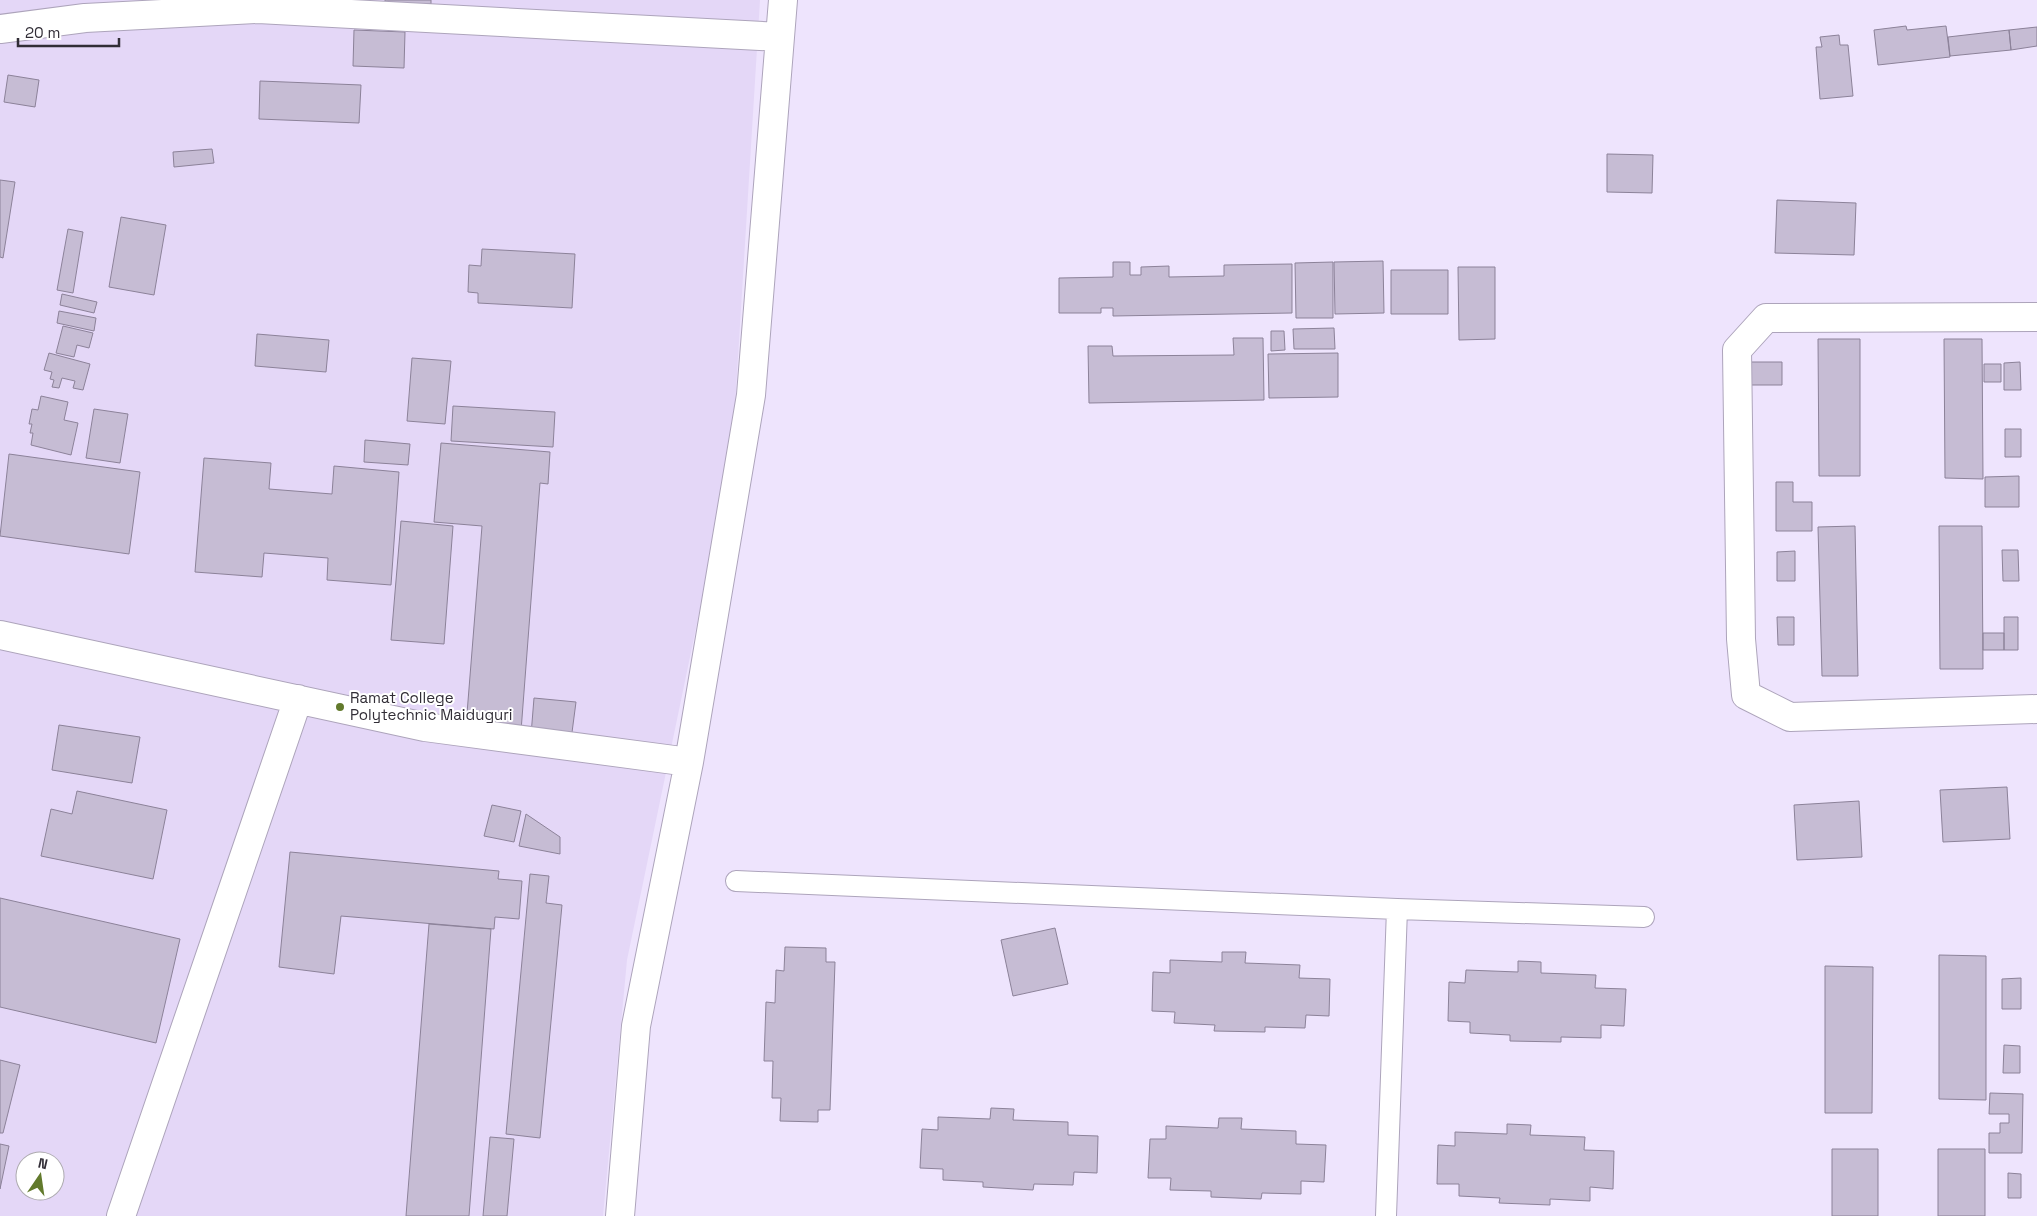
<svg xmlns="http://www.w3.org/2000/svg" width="2037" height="1216" viewBox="0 0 2037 1216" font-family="'Space Grotesk',sans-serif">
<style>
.built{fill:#e4d7f7;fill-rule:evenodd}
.building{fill:#c6bcd4;stroke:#8c8299}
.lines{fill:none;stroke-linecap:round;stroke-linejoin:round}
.service-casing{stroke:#ada4bb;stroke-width:22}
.minor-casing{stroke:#ada4bb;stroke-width:30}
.service{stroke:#fff;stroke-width:20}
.minor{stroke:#fff;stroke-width:28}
.poi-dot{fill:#627a2c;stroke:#fff;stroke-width:2}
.labels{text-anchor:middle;stroke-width:4;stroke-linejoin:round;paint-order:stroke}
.poi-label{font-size:15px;fill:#312d36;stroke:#fff;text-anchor:start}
</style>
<rect width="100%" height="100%" fill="#eee4fd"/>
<path class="built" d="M0,0H760L732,455L627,960L603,1216H0ZM25,1161H55V1191H25Z"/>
<path class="building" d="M385,0H431V4L385,5Z
M1906,26L1907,30L1946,26L1950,57L1878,65L1874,30Z
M2037,27V46L2011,50L2009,30Z
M354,30L405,32L404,68L353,66Z
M2009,30L2011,50L1950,56L1948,37Z
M1839,35L1840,45H1848L1853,96L1820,99L1816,47H1822L1820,37Z
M8,75L39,80L35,107L4,102Z
M260,81L361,85L359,123L259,119Z
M212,149L214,163L174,167L173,152Z
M1607,154L1653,155L1652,193L1607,192Z
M0,180L15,182L3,258L0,257Z
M1777,200L1856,203L1854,255L1775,253Z
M121,217L166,225L154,295L109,287Z
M68,229L83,232L73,293L57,290Z
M482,249L575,254L572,308L478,303V293L468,292L469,265L481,266Z
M1383,261L1384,313L1335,314L1334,262Z
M1113,262H1130V275H1141V267L1169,266V277L1224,276V265L1292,264V313L1113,316V308H1101V313H1059V278L1113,277Z
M1333,262V318H1296L1295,263Z
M1458,267H1495V339L1459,340Z
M1391,270H1448V314H1391Z
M62,294L97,302L94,313L60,305Z
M59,311L96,318L94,331L57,323Z
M63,326L93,333L89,348L77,345L74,357L56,353Z
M1334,328L1335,349H1294L1293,329Z
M1271,331H1284L1285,350L1271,351Z
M257,334L329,340L326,372L255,366Z
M1233,338H1263L1264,400L1089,403L1088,346H1112L1113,356L1234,355Z
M1818,339H1860V476H1819Z
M1944,339H1982L1983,479L1945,478Z
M49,353L90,364L83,390L73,388L75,381L62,378L59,388L52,387L54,380L50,379L52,372L44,370Z
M1338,353V397L1269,398L1268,354Z
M412,358L451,361L445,424L407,421Z
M1750,362H1782V385H1750Z
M2020,362L2021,390H2004V363Z
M1984,364H2001V382H1984Z
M41,396L68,402L64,420L78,423L71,455L31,445L33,433H30L32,424H29L32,409L38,410Z
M453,406L555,412L553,447L451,441Z
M94,409L128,414L120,463L86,458Z
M2005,429H2021V457H2005Z
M365,440L410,444L408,465L364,462Z
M441,443L550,452L548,484L540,483L521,731L466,726L482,526L434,522Z
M9,454L140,472L129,554L0,536Z
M204,458L271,463L269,489L332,494L334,466L399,472L391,585L327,580L328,558L264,553L262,577L195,572Z
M2019,476V507H1985V477Z
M1776,482H1793V502H1812V531H1776Z
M401,521L453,526L444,644L391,640Z
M1855,526L1858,676H1822L1818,527Z
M1939,526H1982L1983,669H1940Z
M2002,550H2018L2019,581H2003Z
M1795,551V581H1777V552Z
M1777,617H1794V645H1778Z
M2004,617H2018V650H2004Z
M1983,633H2004V650H1983Z
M534,698L576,702L571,740L531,735Z
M59,725L140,737L132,783L52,770Z
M2007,787L2010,839L1943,842L1940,790Z
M77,791L167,810L153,879L41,856L51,809L72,814Z
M1859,801L1862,857L1797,860L1794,805Z
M492,805L521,811L514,842L484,836Z
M526,814L560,837V854L519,846Z
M290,852L499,871L498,879L522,881L519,919L495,917L494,929L341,916L334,974L279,967Z
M530,874L549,876L546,903L562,905L540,1138L506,1134Z
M0,898L180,939L156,1043L0,1007Z
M429,924L491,929L469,1216H406Z
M1055,928L1068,984L1013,996L1001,940Z
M785,947L826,948V962H835L830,1110H818V1122L780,1121L781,1098H772L773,1061H764L766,1002L775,1003L776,970L784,971Z
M1222,952H1246L1245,963L1300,965L1299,978L1330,979L1329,1016L1306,1015L1305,1028L1265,1027V1032L1214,1031L1215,1025L1174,1023L1175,1012L1152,1011L1153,972L1170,973V960L1222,962Z
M1939,955L1986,956V1100L1939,1099Z
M1518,961L1541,962V973L1596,975L1595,988L1626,989L1624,1026L1601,1025V1038L1561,1037V1042L1510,1041V1035L1470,1033V1022L1448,1021L1449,982L1465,983L1466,970L1518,972Z
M1825,966L1873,967L1872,1113H1825Z
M2021,978V1009H2002V979Z
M2004,1045L2020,1046V1073H2003Z
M0,1060L20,1065L3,1133H0Z
M1990,1093L2023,1094L2022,1153H1989V1133H2000V1123H2009V1114H1989Z
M991,1108L1014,1109L1013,1120L1068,1122V1135L1098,1136L1097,1173L1074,1172L1073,1185L1034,1184L1033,1190L983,1187V1182L943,1180V1169L920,1168L922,1129L938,1130V1117L990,1119Z
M1219,1118H1242L1241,1129L1296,1131V1144L1326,1145L1324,1182L1301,1181V1194L1262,1193L1261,1199L1211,1197V1191L1170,1190L1171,1178H1148L1150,1139H1166V1126L1218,1128Z
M1507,1124L1531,1125L1530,1135L1585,1137L1584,1150L1614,1151L1613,1189L1590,1187V1201L1550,1199V1205L1499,1203L1500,1198L1459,1196V1184H1437L1438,1145L1455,1146V1132L1507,1134Z
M490,1137L514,1139L507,1216H483Z
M0,1144L9,1146L0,1189Z
M1832,1149H1878V1216H1832Z
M1938,1149H1985V1216H1938Z
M2008,1173L2021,1174V1198H2008Z"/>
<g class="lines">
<g class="service-casing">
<path id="service" d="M736,881L1397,909L1644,917
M1386,1216L1397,909"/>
</g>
<g class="minor-casing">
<path id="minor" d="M0,29L85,18L258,9L780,37
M2037,317L1766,318L1737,350L1741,639L1746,695L1790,717L2037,709
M0,635L425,727L689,762
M121,1216L298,699
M620,1216L636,1026L689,762L751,395L783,0"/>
</g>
<use href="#service" class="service"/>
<use href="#minor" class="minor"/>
</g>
<circle class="poi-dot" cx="340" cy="707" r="5"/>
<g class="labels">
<g class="poi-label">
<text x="350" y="703">Ramat College<tspan x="350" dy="17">Polytechnic Maiduguri</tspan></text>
</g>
</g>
<g transform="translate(40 1176) rotate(13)"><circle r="24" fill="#ffffff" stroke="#adabaf"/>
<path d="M0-4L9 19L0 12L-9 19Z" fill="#627a2c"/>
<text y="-8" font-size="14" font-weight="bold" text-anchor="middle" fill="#312d36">N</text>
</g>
<path d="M18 38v8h101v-8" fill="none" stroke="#312d36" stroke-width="2.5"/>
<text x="25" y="38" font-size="15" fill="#312d36" stroke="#ffffff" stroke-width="4" paint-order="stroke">20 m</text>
</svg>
